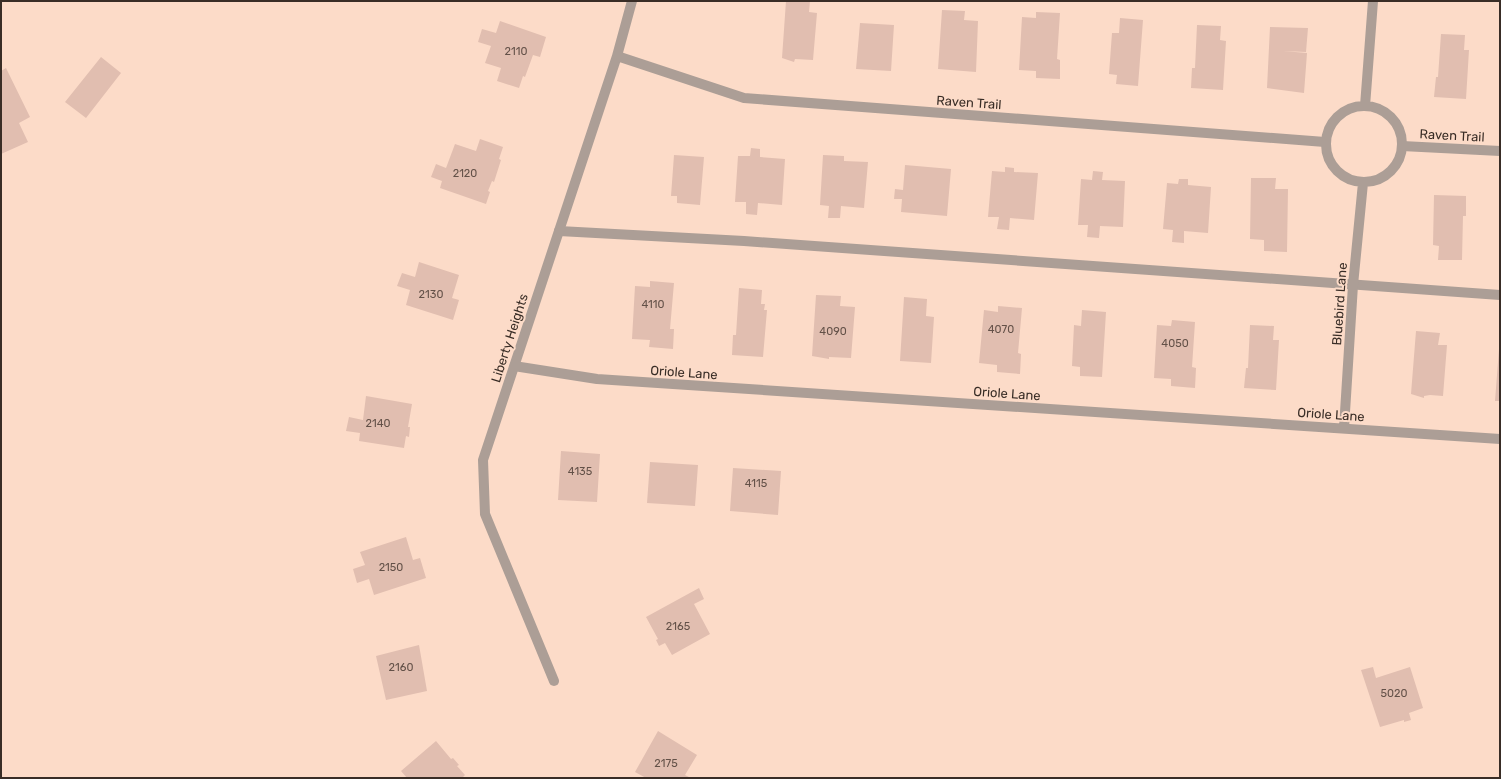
<svg xmlns="http://www.w3.org/2000/svg" width="1501" height="779" viewBox="0 0 1501 779" font-family="Rubik,sans-serif">
<style>
.building{fill:#e1beb0}
.lines{fill:none;stroke-linecap:round;stroke-linejoin:round}
.service{stroke:#ac9e96;stroke-width:10}
.minor{stroke:#ac9e96;stroke-width:10}
.labels{text-anchor:middle;stroke-width:4;stroke-linejoin:round;paint-order:stroke}
.number-label{font-size:11px;fill:#635148}
.street-label{font-size:13px;fill:#392d26;stroke:#fcdbc8}
</style>
<rect width="100%" height="100%" fill="#fcdbc8"/>
<path class="building" d="M786,1H810L809,12L817,13L813,60L795,59L794,62L782,58Z
M942,10L965,11L964,20L978,21L976,72L938,69Z
M1036,12L1060,13L1057,59L1060,60V79L1036,78V71L1019,70L1022,17L1036,18Z
M1120,18L1143,20L1138,86L1116,84L1117,75L1109,74L1112,33H1119Z
M500,21L546,37L540,57L533,55L525,77L523,76L519,88L497,81L501,68L485,63L491,46L478,42L482,29L496,33Z
M860,23L894,25L891,71L856,69Z
M1197,25L1221,26L1220,40L1226,41L1223,90L1191,88L1192,68H1195Z
M1270,27L1308,28L1306,52L1283,51L1307,53L1304,93L1267,88Z
M1441,34L1465,35L1464,50H1469L1466,99L1434,97L1436,77H1438Z
M101,57L121,73L86,118L65,102Z
M6,68L30,117L19,123L28,142L1,154V71Z
M480,139L503,147L499,159L501,160L494,182L492,181L488,191L490,192L486,204L440,188L442,181L431,177L436,164L446,168L455,144L476,151Z
M751,148L760,149V157L785,159L782,205L758,203L757,215L746,214V202H735L738,156H750Z
M674,155L704,157L700,205L677,203V196H671Z
M823,155L844,156V161L868,162L864,208L841,206L840,218H828L829,206L820,205Z
M905,165L951,169L947,216L901,212L902,199H894L895,189L903,190Z
M1005,167L1014,168V172L1038,173L1034,220L1010,218L1009,230L997,229L999,217H988L992,171L1005,172Z
M1093,171L1103,172L1102,180L1125,181L1123,227L1100,226L1099,238L1087,237L1088,225H1078L1081,179L1092,180Z
M1251,178H1276L1275,189H1288L1287,252L1264,251V240L1250,239Z
M1179,179H1188V185L1211,187L1208,233L1184,231V243L1172,242L1173,230L1163,229L1167,183L1178,184Z
M1434,195L1466,196V216H1463L1462,260H1438L1439,246L1433,245Z
M419,262L459,275L452,298L459,300L453,320L406,305L410,290L397,286L402,273L415,277Z
M650,281L674,283L670,329H674L673,349L649,347L650,340L632,339L635,286L650,287Z
M739,288L762,290L761,304H765L764,310H767L763,357L732,355L733,335H736Z
M816,295L841,296L840,306L855,307L851,358L829,357V359L812,356Z
M904,297L927,299L926,316L934,317L931,363L900,361Z
M998,306L1022,308L1018,353L1021,354L1020,374L997,372V365L979,363L984,310L998,312Z
M1082,310L1106,312L1102,377L1080,376V367L1072,366L1074,325L1081,326Z
M1172,320L1195,322L1192,367L1196,368L1195,388L1171,386V379L1154,378L1157,325L1171,326Z
M1250,325L1274,326L1273,340H1279L1276,390L1244,388L1246,368H1248Z
M1416,331L1440,333L1438,345H1447L1443,396L1430,395L1424,396V398L1411,394Z
M1499,349H1500V401H1495Z
M366,396L412,404L408,427H410L409,437L406,436L404,448L359,441L360,433L346,431L349,417L363,420Z
M561,451L600,454L597,502L558,500Z
M650,462L698,465L695,506L647,503Z
M733,468L781,471L778,515L730,511Z
M406,537L413,560L420,558L426,578L374,595L369,579L357,583L353,569L365,565L360,552Z
M699,588L704,599L694,604L710,634L672,655L665,643L659,646L656,640L658,639L646,617Z
M419,645L427,691L386,700L376,656Z
M1373,667L1376,678L1410,667L1423,708L1409,713L1411,720L1404,722V720L1380,727L1361,670Z
M658,731L697,755L685,775L691,778H646L635,772Z
M436,741L451,759L453,758L459,765L457,766L465,775L462,778H407L401,771Z"/>
<g class="lines">
<path class="service" d="M559,231L744,241L1500,295"/>
<path class="minor" d="M617,56L744,98L1325,142
M1326 144a38 38 0 1 1 76 0a38 38 0 1 1-76 0Z
M1365,106L1373,1
M1402,146L1500,151
M514,366L597,379L1500,439
M1344,428L1353,285L1363,183
M554,681L485,514L483,460L617,56L632,1"/>
</g>
<g class="labels">
<g class="number-label">
<text x="516" y="55">2110</text>
<text x="465" y="177">2120</text>
<text x="431" y="298">2130</text>
<text x="653" y="308">4110</text>
<text x="1001" y="333">4070</text>
<text x="833" y="335">4090</text>
<text x="1175" y="347">4050</text>
<text x="378" y="427">2140</text>
<text x="580" y="475">4135</text>
<text x="756" y="487">4115</text>
<text x="391" y="571">2150</text>
<text x="678" y="630">2165</text>
<text x="401" y="671">2160</text>
<text x="1394" y="697">5020</text>
<text x="666" y="767">2175</text>
</g>
<g class="street-label">
<text transform="translate(969 102) rotate(4)" y="5">Raven Trail</text>
<text transform="translate(1452 135) rotate(3)" y="5">Raven Trail</text>
<text transform="translate(1339 304) rotate(-86)" y="5">Bluebird Lane</text>
<text transform="translate(509 338) rotate(-72)" y="5">Liberty Heights</text>
<text transform="translate(684 372) rotate(4)" y="5">Oriole Lane</text>
<text transform="translate(1007 393) rotate(4)" y="5">Oriole Lane</text>
<text transform="translate(1331 414) rotate(4)" y="5">Oriole Lane</text>
</g>
</g>
<rect width="1501" height="779" fill="none" stroke="#392d26" stroke-width="4"/>
</svg>
